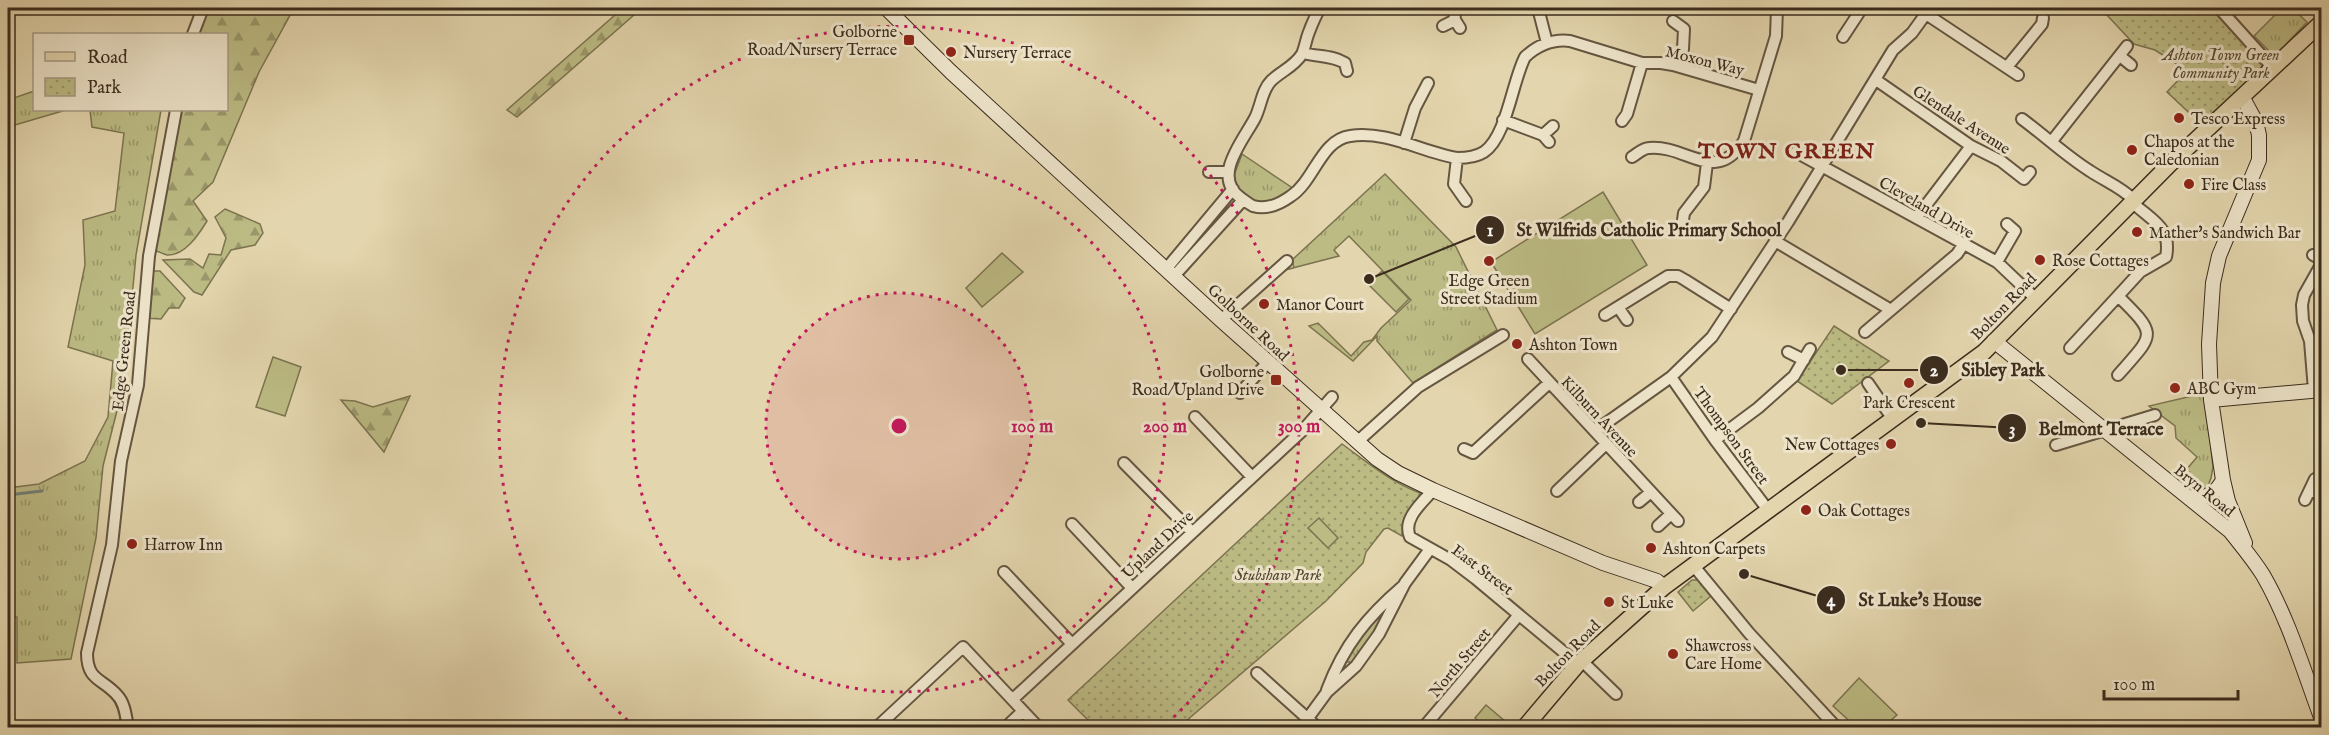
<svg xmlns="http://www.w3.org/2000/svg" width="2329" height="735" viewBox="0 0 2329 735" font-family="'IM FELL English',serif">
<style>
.grass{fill:url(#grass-tufts);stroke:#7c7450;stroke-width:1.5}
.forest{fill:url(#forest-firs);stroke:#7c7450;stroke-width:1.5}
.park{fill:url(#park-dots);stroke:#7c7450;stroke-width:1.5}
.pitch{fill:#bcbb84;stroke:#7c7450;stroke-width:1.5}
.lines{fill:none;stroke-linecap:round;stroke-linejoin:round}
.stream{stroke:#727f77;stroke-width:3}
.street-casing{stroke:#655641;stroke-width:14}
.secondary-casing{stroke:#3b2c1d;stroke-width:16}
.primary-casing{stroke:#3b2c1d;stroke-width:18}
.street{stroke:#ede4ca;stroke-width:10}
.secondary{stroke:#ede4ca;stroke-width:14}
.primary{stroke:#e3d5ad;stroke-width:15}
.ring{fill:none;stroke:#c2185b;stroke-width:3;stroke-dasharray:3 6}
.poi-dot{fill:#8f2418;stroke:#ede4ca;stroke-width:2}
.labels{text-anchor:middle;stroke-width:6;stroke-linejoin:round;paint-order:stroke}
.poi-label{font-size:16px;fill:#3b2c1d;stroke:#ede4ca;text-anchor:start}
.park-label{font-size:16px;font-style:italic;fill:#554932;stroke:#ede4ca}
.street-label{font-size:16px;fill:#3b2c1d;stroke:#ede4ca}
.district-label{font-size:22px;font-weight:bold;letter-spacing:1.5px;fill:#7a1f14;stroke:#ede4ca}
.centre{fill:#c2185b;stroke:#ede4ca;stroke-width:3}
.ring-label{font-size:18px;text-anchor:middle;font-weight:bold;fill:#c2185b;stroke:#ede4ca;stroke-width:6;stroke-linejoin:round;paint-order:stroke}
.leader{fill:none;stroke:#3b2c1d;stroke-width:2}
.callout-dot{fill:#3b2c1d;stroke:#ede4ca;stroke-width:2}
.mark-label{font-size:18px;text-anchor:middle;font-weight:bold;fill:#fff}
.callout-label{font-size:18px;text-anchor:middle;font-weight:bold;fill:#3b2c1d;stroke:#ede4ca;stroke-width:6;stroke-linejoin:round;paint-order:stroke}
</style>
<defs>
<pattern id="grass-tufts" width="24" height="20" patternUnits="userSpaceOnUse" patternTransform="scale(1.5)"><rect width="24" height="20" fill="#bcbb84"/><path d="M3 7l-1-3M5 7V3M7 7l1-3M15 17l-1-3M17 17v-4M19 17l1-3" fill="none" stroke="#9a986b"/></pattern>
<pattern id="forest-firs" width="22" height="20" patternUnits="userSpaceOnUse" patternTransform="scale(1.5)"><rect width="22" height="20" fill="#bcbb84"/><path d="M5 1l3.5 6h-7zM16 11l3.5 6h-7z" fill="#9a986b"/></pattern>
<pattern id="park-dots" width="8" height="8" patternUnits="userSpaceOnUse" patternTransform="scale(1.5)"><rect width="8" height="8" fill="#bcbb84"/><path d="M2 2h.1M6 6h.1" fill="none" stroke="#9a986b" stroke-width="1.8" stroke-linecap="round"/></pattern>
</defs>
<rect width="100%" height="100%" fill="#e3d5ad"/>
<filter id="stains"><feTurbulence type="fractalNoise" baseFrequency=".00333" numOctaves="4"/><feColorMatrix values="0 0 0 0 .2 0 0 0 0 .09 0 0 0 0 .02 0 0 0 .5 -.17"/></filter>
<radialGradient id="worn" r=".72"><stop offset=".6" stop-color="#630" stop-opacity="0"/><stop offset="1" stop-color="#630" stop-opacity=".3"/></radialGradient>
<path class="grass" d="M2282,8H2292L2307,22L2278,53L2272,54L2254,36Z
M34,91V110H66L8,127V100Z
M90,110H161L136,255L124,383L103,466L96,538L71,659L17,663V617L8,618V488L39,484L85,461L108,417L113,361L68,347L85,265L83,220L115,211L124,133L92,127Z
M1242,154L1294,189C1266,207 1249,213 1233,178Z
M1385,174L1456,247L1497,330L1413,383L1377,341V336L1353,361L1309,326L1318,323L1351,356L1364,342L1372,340L1381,328L1411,300L1349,236L1334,250L1339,256L1285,270L1294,268L1292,260Z
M2205,393L2213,467L2211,478L2207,488L2195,489L2176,482L2197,457L2176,438L2175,426L2149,406Z
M1384,610L1387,613L1366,646L1352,662H1347L1346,660L1357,642Z
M1486,705L1512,727H1486L1475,718Z"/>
<path class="forest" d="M208,8H294L259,72L213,182L193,201L207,221C199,234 185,256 167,255C163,254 158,251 153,250L180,110H226V34H198Z
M623,8H642L517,117L507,110Z
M225,209L260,224L263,233L255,245L231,250L202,295L194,292L163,260L190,259L203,268L209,254L221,255L226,238L215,217Z
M154,271H160L185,298L179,308H169L161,319L144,318L149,276Z
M410,396L384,452L341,400L355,401L373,407Z"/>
<path class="park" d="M2105,8H2217L2273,68L2201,124L2167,92L2186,72L2185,69L2155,50L2134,44L2105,13Z
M1834,326L1889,361L1832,404L1797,381Z
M1342,444C1368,463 1391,482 1420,493V499C1409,511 1403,520 1402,536L1388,528L1384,529L1366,552L1363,563L1326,601L1179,727H1095L1068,700Z
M1692,580H1698L1711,596L1693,611L1678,592Z"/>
<path class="pitch" d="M1603,192L1647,265L1535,334L1491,262Z
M1002,253L1023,272L982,307L966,288Z
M1382,271L1409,299L1396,312L1368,284Z
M273,357L301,367L285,416L256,407Z
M1319,518L1338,538L1328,548L1308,528Z
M1859,678L1897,715L1883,727H1856L1833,706Z"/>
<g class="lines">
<path class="stream" d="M8,495L42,491"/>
<g class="street-casing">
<path id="street" d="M1320,8C1316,15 1312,24 1309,32C1306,39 1305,48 1302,54C1294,67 1281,71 1271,81C1262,90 1261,106 1255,118C1243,141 1211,177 1241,198C1245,201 1249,204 1253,206C1266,210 1280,204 1291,196C1314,181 1321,140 1350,136C1386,130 1422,152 1457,158C1466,158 1476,157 1484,152C1507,136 1512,82 1525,57C1538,45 1553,39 1570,41L1642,63H1661L1673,65L1759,90
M1454,8L1455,20L1460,28
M1538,8L1547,43
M2219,8L2273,68
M1926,14L2018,75
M1673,21L1684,29L1683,49L1678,66
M1443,26L1455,20
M193,34L203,8
M1843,37L1862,8
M1303,53C1318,57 1332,55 1345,63L1347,71
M2120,56L2131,65
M2007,67L2042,24L2043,18
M1876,80L1971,146L2001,161L2024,179L2030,172
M2022,119C2045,136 2066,156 2090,171C2105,181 2121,187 2134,200
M1503,120L1543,135L1549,142
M1622,121L1627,114L1642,63
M1543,135L1553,126
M2052,141L2127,46
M1404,143L1415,108L1428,83
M1796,152L1997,262L2035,298
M1632,157C1637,154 1643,148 1649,148C1686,144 1715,186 1744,141L1776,36L1777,8
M1457,158L1454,184L1466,201
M1209,172H1229
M1917,217L1971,146
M1682,227L1684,213L1704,187L1707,163
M1775,241L1891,310
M2313,255L2322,260
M1997,262L2015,231L2007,224
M1167,268L1233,189
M1175,275L1243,200
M1618,307L1627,320
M1605,315L1668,276H1678L1685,280L1731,309
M1221,320L1287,261
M1865,332L1957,254L1963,245
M2070,348L2118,296
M1788,352L1804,360
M1528,359L1678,521
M2118,375C2154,334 2159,336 2118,296L2140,272L2166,257C2172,227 2152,221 2132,202
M1671,377L1715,440L1768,510
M1868,383L1892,418
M2314,390L2310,341L2303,321L2302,305L2304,295L2322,263
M1240,393L1268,362
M1195,417L1251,476
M1595,431L1671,377L1712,337L1788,222L1893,50L1912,33L1930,8
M1715,440L1758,408L1794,376L1810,349
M1357,442L1418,387L1503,335
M2056,445L2155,415
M1464,449L1473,453L1549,383
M1124,463L1192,532
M1433,490C1422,503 1402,519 1410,537L1451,560L1476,579L1578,664
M2310,490L2322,496
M1557,491L1606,444
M2305,500L2315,479
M1639,502L1651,492
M1072,524L1132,588
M1658,526L1671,514
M1693,565L1749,633L1837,728
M1004,572L1072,644
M1582,661L1616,694
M1257,673L1318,728
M1327,690C1344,645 1367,617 1403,586
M1013,699L1303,430L1332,397
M1308,718L1327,692L1356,666L1379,634L1405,583L1430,549
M128,728C126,717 125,703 117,695C102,678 87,681 87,653L112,545L121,461L138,385L149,256L176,110
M876,728L963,647L1039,728
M1005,728L1023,711
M1423,728L1518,616"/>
</g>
<g class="secondary-casing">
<path id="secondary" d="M886,8L951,72L1221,320L1377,459L1398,473L1433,490L1603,563L1657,581L1664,587
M2243,98L2256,122L2259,135V160L2219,256L2213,283L2209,344L2211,400L2223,480L2228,501L2245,543
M1994,341L2230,531C2241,545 2253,559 2263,575C2289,620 2304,672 2322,720
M2211,400L2322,390
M2188,497C2204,500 2215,495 2223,480"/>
</g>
<g class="primary-casing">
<path id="primary" d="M1524,728L1578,664L1664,587L1984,352L2170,164L2322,22"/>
</g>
<use href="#street" class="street"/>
<use href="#secondary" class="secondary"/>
<use href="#primary" class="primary"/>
</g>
<circle cx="899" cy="426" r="133" fill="#c2185b" fill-opacity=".12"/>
<g class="ring">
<circle cx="899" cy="426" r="133"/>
<circle cx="899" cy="426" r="266"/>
<path d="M634 726A400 400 0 1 1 1164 726"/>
</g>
<g class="poi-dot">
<rect x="903" y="34" width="12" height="12" rx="3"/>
<circle cx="951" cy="52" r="6"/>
<circle cx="2179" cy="118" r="6"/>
<circle cx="2132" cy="150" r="6"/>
<circle cx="2189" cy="184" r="6"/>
<circle cx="2137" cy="232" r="6"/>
<circle cx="2040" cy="260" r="6"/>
<circle cx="1489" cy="261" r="6"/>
<circle cx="1264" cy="304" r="6"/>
<circle cx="1517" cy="344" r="6"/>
<rect x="1270" y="374" width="12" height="12" rx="3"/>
<circle cx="1909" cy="383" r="6"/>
<circle cx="2175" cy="388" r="6"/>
<circle cx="1891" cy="444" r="6"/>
<circle cx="1806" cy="510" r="6"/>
<circle cx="132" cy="544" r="6"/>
<circle cx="1651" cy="548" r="6"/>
<circle cx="1609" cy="602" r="6"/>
<circle cx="1673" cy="654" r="6"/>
</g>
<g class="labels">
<g class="poi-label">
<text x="897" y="37" text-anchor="end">Golborne<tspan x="897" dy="18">Road/Nursery Terrace</tspan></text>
<text x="963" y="58">Nursery Terrace</text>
<text x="2191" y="124">Tesco Express</text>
<text x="2144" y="147">Chapos at the<tspan x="2144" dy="18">Caledonian</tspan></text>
<text x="2201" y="190">Fire Class</text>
<text x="2149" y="238">Mather's Sandwich Bar</text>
<text x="2052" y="266">Rose Cottages</text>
<text x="1489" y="286" text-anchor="middle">Edge Green<tspan x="1489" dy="18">Street Stadium</tspan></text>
<text x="1276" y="310">Manor Court</text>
<text x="1529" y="350">Ashton Town</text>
<text x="1264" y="377" text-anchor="end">Golborne<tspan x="1264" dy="18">Road/Upland Drive</tspan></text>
<text x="2187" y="394">ABC Gym</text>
<text x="1909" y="408" text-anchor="middle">Park Crescent</text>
<text x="1879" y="450" text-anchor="end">New Cottages</text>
<text x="1818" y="516">Oak Cottages</text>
<text x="144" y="550">Harrow Inn</text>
<text x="1663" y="554">Ashton Carpets</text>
<text x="1621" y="608">St Luke</text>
<text x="1685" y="651">Shawcross<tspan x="1685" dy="18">Care Home</tspan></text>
</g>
<g class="park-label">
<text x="2221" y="60">Ashton Town Green<tspan x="2221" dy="18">Community Park</tspan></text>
<text x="1278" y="580">Stubshaw Park</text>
</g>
<g class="street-label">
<text transform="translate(1705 60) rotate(14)" y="6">Moxon Way</text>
<text transform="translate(1962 119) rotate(33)" y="6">Glendale Avenue</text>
<text transform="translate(1927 207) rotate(30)" y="6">Cleveland Drive</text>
<text transform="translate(2003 306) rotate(-46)" y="6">Bolton Road</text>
<text transform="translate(1249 322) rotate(43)" y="6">Golborne Road</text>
<text transform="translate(123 351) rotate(-84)" y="6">Edge Green Road</text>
<text transform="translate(1600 416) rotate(47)" y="6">Kilburn Avenue</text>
<text transform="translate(1732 435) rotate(54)" y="6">Thompson Street</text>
<text transform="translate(2205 490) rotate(39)" y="6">Bryn Road</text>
<text transform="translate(1157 544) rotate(-43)" y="6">Upland Drive</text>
<text transform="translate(1483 569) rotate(37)" y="6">East Street</text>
<text transform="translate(1567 653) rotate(-46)" y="6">Bolton Road</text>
<text transform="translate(1459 662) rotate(-50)" y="6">North Street</text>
</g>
<g class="district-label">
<text x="1787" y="158">TOWN GREEN</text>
</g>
</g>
<circle cx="899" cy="426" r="9" class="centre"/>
<g class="ring-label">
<text x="1032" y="432">100 m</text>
<text x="1165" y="432">200 m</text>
<text x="1299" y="432">300 m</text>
</g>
<path class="leader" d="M1369 279L1490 230M1841 370L1934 370M1921 423L2012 428M1744 574L1831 600"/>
<g class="callout-dot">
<circle cx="1369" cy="279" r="6"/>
<circle cx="1841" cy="370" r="6"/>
<circle cx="1921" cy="423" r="6"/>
<circle cx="1744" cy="574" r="6"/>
<circle cx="1490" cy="230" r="15"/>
<circle cx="1934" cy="370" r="15"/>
<circle cx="2012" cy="428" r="15"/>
<circle cx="1831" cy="600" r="15"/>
</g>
<g class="mark-label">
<text x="1490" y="236">1</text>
<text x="1934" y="376">2</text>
<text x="2012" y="435">3</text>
<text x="1831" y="606">4</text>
</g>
<g class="callout-label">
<text x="1649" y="236">St Wilfrids Catholic Primary School</text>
<text x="2003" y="376">Sibley Park</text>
<text x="2101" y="435">Belmont Terrace</text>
<text x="1920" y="606">St Luke's House</text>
</g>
<rect width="2329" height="735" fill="none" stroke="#e3d5ad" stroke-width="30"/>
<rect x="9" y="9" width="2311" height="717" fill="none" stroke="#3b2c1d" stroke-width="3"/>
<rect x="15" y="15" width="2299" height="705" fill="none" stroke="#3b2c1d" stroke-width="1.5"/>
<rect x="33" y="33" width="195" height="78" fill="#ede4ca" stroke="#a69a85" stroke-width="1.5"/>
<rect x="45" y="52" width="30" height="9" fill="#e3d5ad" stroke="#a69a85" stroke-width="1.5"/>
<text x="87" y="63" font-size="18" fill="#3b2c1d">Road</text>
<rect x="45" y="78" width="30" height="18" fill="url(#park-dots)" stroke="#a69a85" stroke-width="1.5"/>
<text x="87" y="93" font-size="18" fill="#3b2c1d">Park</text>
<path d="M2104 690v9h134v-9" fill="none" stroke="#3b2c1d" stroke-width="3"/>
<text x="2113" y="690" font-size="18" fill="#3b2c1d" stroke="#ede4ca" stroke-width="4.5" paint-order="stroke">100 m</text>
<rect width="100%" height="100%" filter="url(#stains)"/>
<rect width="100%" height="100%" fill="url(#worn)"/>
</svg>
